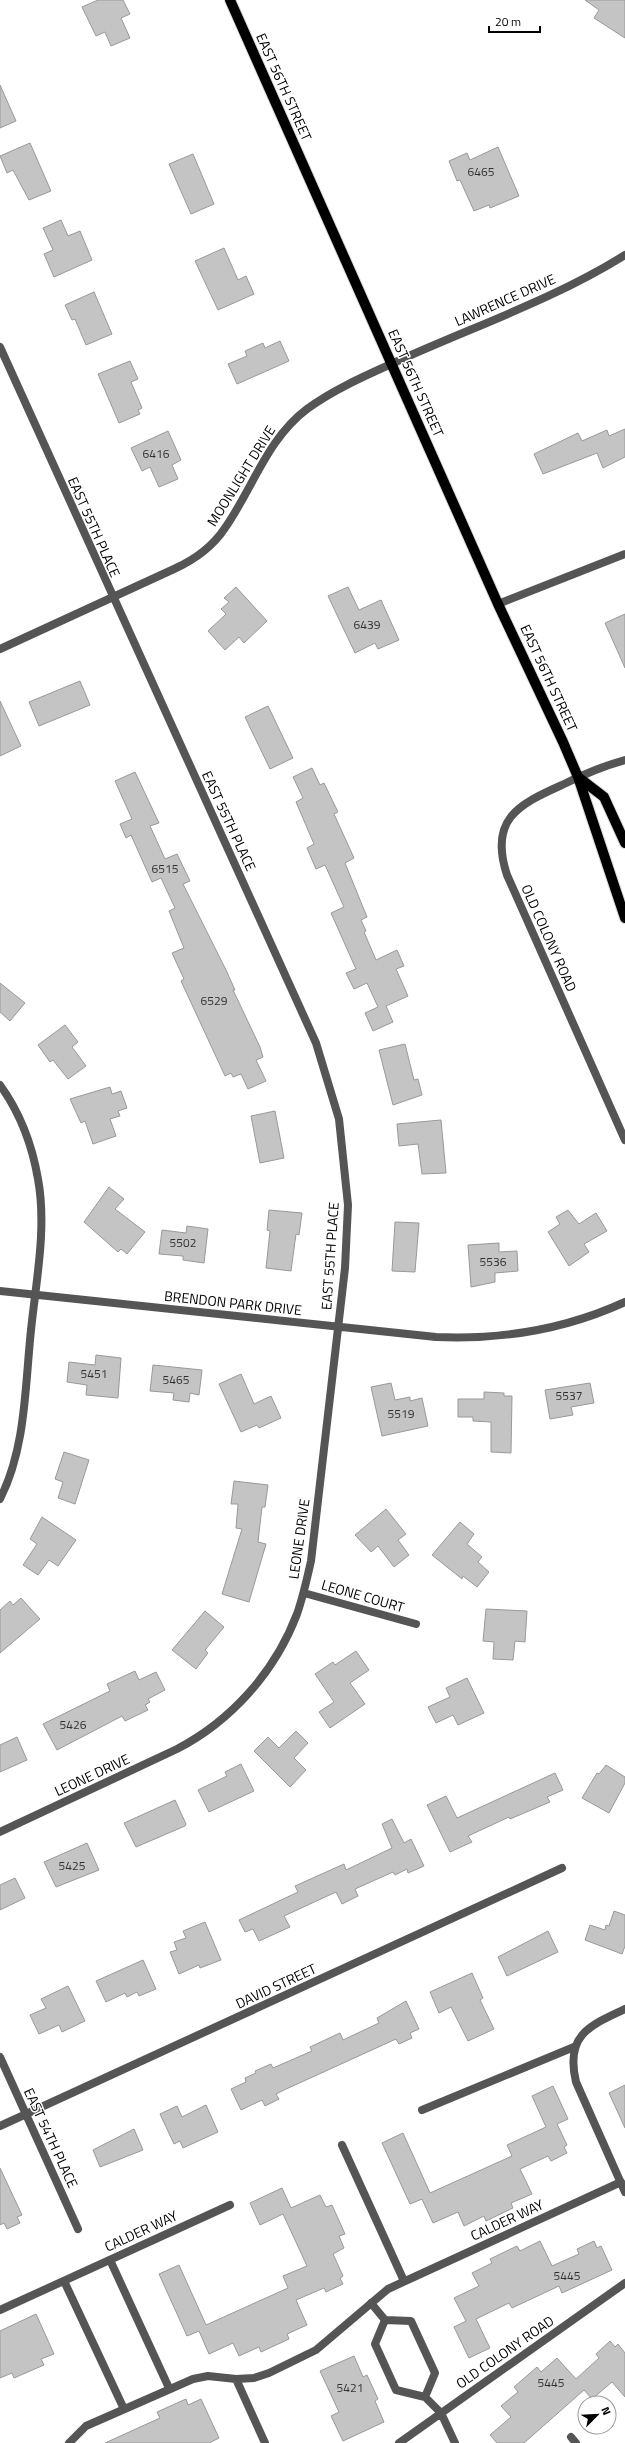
<svg xmlns="http://www.w3.org/2000/svg" width="625" height="2443" viewBox="0 0 625 2443" font-family="'Titillium Web',sans-serif">
<style>
.building{fill:#c4c4c4;stroke:#999}
.lines{fill:none;stroke-linecap:round;stroke-linejoin:round}
.primary-casing{stroke:#dbdbdb;stroke-width:12}
.lane{stroke:#555;stroke-width:8}
.street{stroke:#555;stroke-width:8}
.primary{stroke:#000;stroke-width:10}
.labels{text-anchor:middle;stroke-width:3;stroke-linejoin:round;paint-order:stroke}
.number-label{font-size:12px;fill:#313131}
.street-label{font-size:14px;fill:#000;stroke:#fff}
</style>
<rect width="100%" height="100%" fill="#fff"/>
<path class="building" d="M98,0H123L130,14L121,18L130,38L111,46L105,32L96,36L82,7Z
M585,0H625V38L594,18L599,10Z
M0,85L16,121L0,128Z
M30,143L51,191L29,200L13,170L7,173L0,156Z
M498,147L519,196L490,208L489,205L474,211L460,180L457,181L449,161L467,153L470,160Z
M193,154L214,204L191,214L169,164Z
M61,220L68,236L80,231L92,260L54,277L44,254L53,250L43,228Z
M224,248L238,280L246,276L254,294L218,310L195,261Z
M94,292L112,334L86,345L75,319L72,320L65,305Z
M280,341L289,361L237,384L228,364L247,356L245,351L263,343L265,348Z
M130,361L138,379L131,382L142,408L138,410L140,414L119,423L98,374Z
M625,429V457L603,468L597,453L543,474L534,454L578,433L582,441L607,430L609,436Z
M168,431L181,460L172,465L178,479L159,487L150,467L142,471L131,448Z
M236,587L267,621L244,643L239,637L225,650L208,631L226,614L221,609L229,602L224,598Z
M348,587L359,610L381,600L399,640L378,649L375,643L355,653L328,596Z
M625,614V668L605,623Z
M80,681L90,705L39,726L29,702Z
M0,701L21,746L0,756Z
M268,706L293,758L270,769L245,717Z
M312,768L320,785L324,783L338,812L334,814L354,858L345,863L367,917L361,920L366,931L364,932L376,960L397,950L404,966L396,969L408,996L386,1006L393,1022L373,1031L365,1013L378,1007L367,983L354,989L346,973L356,969L331,913L344,907L325,865L316,869L307,848L314,844L296,802L303,798L293,777Z
M135,772L159,823L150,826L165,859L177,854L190,881L183,884L226,970L235,990H233L260,1047L263,1057L256,1060L266,1081L248,1089L241,1074L233,1077L231,1073L225,1076L181,981L184,979L172,953L184,948L169,911L175,908L161,878L152,882L131,835L126,838L120,824L132,819L115,781Z
M0,983L25,1003L10,1021L0,1012Z
M65,1025L78,1042L72,1047L86,1066L68,1079L53,1060L50,1062L38,1045Z
M405,1044L414,1080L418,1079L422,1095L393,1105L379,1050Z
M110,1087L112,1094L121,1091L127,1108L118,1111L120,1116L110,1119L116,1136L93,1144L85,1121L81,1123L70,1099Z
M275,1111L284,1158L260,1163L251,1116Z
M441,1120L446,1173L422,1174L418,1144L399,1146L397,1124Z
M109,1187L124,1199L115,1209L145,1232L127,1254L121,1249L118,1252L84,1222Z
M269,1210L302,1213L299,1235L296,1234L291,1271L266,1268L270,1231L267,1230Z
M568,1210L579,1224L596,1213L607,1231L584,1244L589,1252L569,1266L548,1232L560,1224L556,1217Z
M395,1222L419,1223L415,1272L392,1271Z
M187,1226L208,1229L204,1263L183,1260V1256L159,1254L162,1230L186,1233Z
M499,1243V1252L517,1251L518,1271L495,1273V1282L471,1287L468,1245Z
M96,1355L121,1358L118,1398L86,1395L87,1385L67,1382L69,1362L95,1365Z
M153,1365L202,1370L199,1395L190,1393L189,1402L173,1400L174,1393L150,1391Z
M241,1374L254,1404L271,1396L281,1418L259,1428L257,1425L241,1432L219,1384Z
M391,1383L395,1400L410,1397V1401L422,1398L428,1426L382,1436L371,1387Z
M590,1383L594,1403L571,1407L573,1415L550,1419L545,1390Z
M484,1392L504,1393V1396H512L511,1453L491,1452V1422L473,1421V1417H458V1399H484Z
M64,1452L89,1460L75,1504L58,1498L63,1482L55,1479Z
M234,1481L268,1485L265,1507H262L258,1542L266,1544L249,1602L222,1594L242,1529L236,1528L238,1504H231Z
M386,1509L406,1534L398,1540L409,1555L394,1567L378,1546L371,1552L355,1535Z
M42,1517L76,1540L58,1566L49,1560L38,1575L23,1565L37,1544L30,1539Z
M460,1522L474,1534L467,1544L482,1557L478,1562L489,1572L477,1587L463,1576L462,1579L432,1555Z
M21,1598L40,1619L0,1653V1610L10,1601L13,1605Z
M486,1609L527,1611L525,1642L515,1641L513,1660L493,1659L494,1642L483,1641Z
M205,1611L224,1627L205,1650L208,1653L196,1669L172,1650Z
M356,1651L369,1670L350,1683L365,1704L330,1728L319,1712L334,1702L315,1674L333,1662L335,1665Z
M135,1671L139,1680L156,1672L165,1690L148,1699L150,1702L145,1705L148,1710L125,1721L122,1716L57,1750L43,1724L110,1691L107,1684Z
M467,1678L484,1713L458,1725L453,1715L436,1723L428,1707L450,1697L446,1688Z
M296,1731L308,1743L294,1758L306,1770L290,1787L254,1751L268,1737L279,1748Z
M17,1737L27,1760L0,1772V1745Z
M241,1764L254,1791L209,1812L198,1790L227,1776L225,1772Z
M606,1765L625,1777V1783L609,1813L582,1798L597,1773L599,1774Z
M555,1773L563,1790L547,1797L550,1802L510,1819L509,1817L468,1836L472,1842L450,1852L427,1805L446,1796L457,1818Z
M175,1800L186,1824L185,1826L136,1847L124,1823Z
M392,1819L404,1843L411,1839L424,1866L408,1873L407,1869L395,1875L393,1872L355,1889L358,1896L342,1904L336,1892L284,1916L290,1927L259,1941L253,1929L245,1932L239,1920L298,1892L295,1886L344,1864L346,1870L392,1848L382,1824Z
M87,1843L99,1870L56,1887L44,1862Z
M15,1878L25,1898L0,1910V1885Z
M614,1911L625,1915V1946L622,1954L585,1940L590,1925L605,1930L606,1925L609,1926Z
M205,1922L221,1960L200,1968L199,1965L179,1974L170,1952L177,1950L174,1942L186,1938L183,1931Z
M548,1931L558,1952L507,1976L498,1957Z
M143,1960L156,1989L139,1996L137,1992L127,1997L125,1993L106,2002L96,1981Z
M472,1973L483,1998L480,2000L494,2029L468,2041L451,2007L439,2013L430,1992Z
M68,1986L85,2021L62,2032L59,2025L39,2034L30,2015L46,2008L41,1999Z
M406,2001L419,2029L410,2033L412,2038L399,2044L396,2039L284,2090L276,2094L279,2099L265,2106L262,2100L241,2110L231,2089L246,2082L245,2078L256,2073L255,2071L271,2064L273,2068L312,2051L310,2047L340,2033L343,2040L379,2023L377,2018Z
M625,2085V2128L609,2093Z
M553,2086L568,2119L557,2124L567,2145L564,2147L567,2153L551,2161L548,2156L520,2169L532,2194L511,2203L513,2208L486,2221L484,2216L464,2226L458,2212L433,2223L422,2199L410,2204L382,2143L403,2133L430,2193L512,2156L507,2145L546,2127L532,2096Z
M206,2105L218,2132L183,2148L180,2141L174,2144L160,2114L177,2106L182,2117Z
M134,2129L143,2150L100,2167L93,2150Z
M0,2168L22,2215L17,2217L20,2223L7,2229L4,2223L0,2225Z
M282,2188L291,2208L320,2195L326,2207L332,2205L345,2234L339,2236L344,2248L333,2254L343,2276L340,2278L343,2284L326,2292L324,2288L296,2300L307,2325L287,2334L289,2339L261,2352L259,2347L239,2356L233,2343L209,2354L199,2331L187,2336L159,2274L179,2265L206,2325L288,2288L283,2276L307,2266L283,2214L260,2225L250,2203Z
M540,2241L552,2266L579,2254L577,2249L594,2241L597,2248L601,2246L612,2270L562,2293L559,2286L512,2308L509,2303L476,2319L490,2348L469,2358L454,2327L466,2321L454,2298L479,2286L472,2273L492,2263L490,2259L517,2246L520,2251Z
M36,2314L54,2354L41,2359L44,2365L14,2378L12,2373L0,2378V2331Z
M610,2341L615,2347L618,2344L625,2353V2397L612,2382L592,2399L584,2390L524,2443H497L490,2435L511,2417L501,2406L518,2392L514,2387L537,2367L541,2372L557,2358L576,2379L599,2358L596,2354Z
M354,2356L363,2377L367,2375L378,2399L375,2401L384,2422L343,2441L331,2416L339,2412L320,2371Z
M186,2399L188,2405L201,2399L219,2438L209,2443H105L160,2418L157,2412Z"/>
<g class="lines">
<g class="primary-casing">
<path id="primary" d="M230,0L498,604L563,742L578,777L625,918
M578,777L604,797L625,843"/>
</g>
<path class="lane" d="M422,2110L574,2047
M371,2303L385,2320L375,2344L396,2390L425,2397L441,2413
M385,2320L411,2321L435,2373L425,2397"/>
<path class="street" d="M0,347L316,1043L339,1119L348,1205L345,1268L311,1561C307,1579 303,1597 297,1614C275,1672 231,1721 177,1749L0,1832
M498,604L625,554
M0,649L174,569C194,560 213,546 225,528C253,488 267,439 307,409C337,387 374,372 409,356C481,324 558,297 625,255
M625,760C603,766 582,775 562,785C517,805 489,820 507,875L625,1140
M0,1085C21,1114 32,1144 38,1179C47,1228 36,1281 31,1330C25,1386 26,1448 0,1499
M0,1291L436,1337C503,1340 564,1330 625,1302
M304,1593L416,1624
M625,2009C588,2026 565,2036 576,2082L625,2192
M0,2057L78,2229
M0,2126L562,1868
M342,2145L404,2281
M110,2260L169,2388
M64,2281L124,2409
M0,2310L230,2205
M236,2379L254,2378L269,2373L316,2350L388,2289L621,2182
M441,2413L455,2443
M571,2437L576,2443
M69,2443L86,2426L193,2379L208,2376L236,2379L265,2443
M399,2443L625,2283"/>
<use href="#primary" class="primary"/>
</g>
<g class="labels">
<g class="number-label">
<text x="481" y="176">6465</text>
<text x="156" y="458">6416</text>
<text x="367" y="629">6439</text>
<text x="165" y="873">6515</text>
<text x="214" y="1005">6529</text>
<text x="183" y="1247">5502</text>
<text x="493" y="1266">5536</text>
<text x="94" y="1378">5451</text>
<text x="176" y="1384">5465</text>
<text x="569" y="1400">5537</text>
<text x="401" y="1418">5519</text>
<text x="73" y="1729">5426</text>
<text x="72" y="1870">5425</text>
<text x="567" y="2280">5445</text>
<text x="551" y="2387">5445</text>
<text x="350" y="2392">5421</text>
</g>
<g class="street-label">
<text transform="translate(284 87) rotate(66)" y="5">EAST 56TH STREET</text>
<text transform="translate(505 300) rotate(-24)" y="5">LAWRENCE DRIVE</text>
<text transform="translate(416 383) rotate(66)" y="5">EAST 56TH STREET</text>
<text transform="translate(241 476) rotate(-58)" y="5">MOONLIGHT DRIVE</text>
<text transform="translate(94 527) rotate(66)" y="5">EAST 55TH PLACE</text>
<text transform="translate(549 678) rotate(65)" y="5">EAST 56TH STREET</text>
<text transform="translate(229 821) rotate(65)" y="5">EAST 55TH PLACE</text>
<text transform="translate(549 938) rotate(66)" y="5">OLD COLONY ROAD</text>
<text transform="translate(330 1256) rotate(-86)" y="5">EAST 55TH PLACE</text>
<text transform="translate(233 1303) rotate(6)" y="5">BRENDON PARK DRIVE</text>
<text transform="translate(299 1539) rotate(-82)" y="5">LEONE DRIVE</text>
<text transform="translate(363 1596) rotate(16)" y="5">LEONE COURT</text>
<text transform="translate(92 1775) rotate(-25)" y="5">LEONE DRIVE</text>
<text transform="translate(276 1986) rotate(-25)" y="5">DAVID STREET</text>
<text transform="translate(51 2138) rotate(65)" y="5">EAST 54TH PLACE</text>
<text transform="translate(507 2220) rotate(-25)" y="5">CALDER WAY</text>
<text transform="translate(141 2231) rotate(-25)" y="5">CALDER WAY</text>
<text transform="translate(505 2352) rotate(-35)" y="5">OLD COLONY ROAD</text>
</g>
</g>
<g transform="translate(597 2415) rotate(66)"><circle r="19" fill="#ffffff" stroke="#999999"/>
<path d="M0-3L7 15L0 10L-7 15Z" fill="#000000"/>
<text y="-6" font-size="11" font-weight="bold" text-anchor="middle" fill="#000000">N</text>
</g>
<path d="M489 26v6h51v-6" fill="none" stroke="#000000" stroke-width="2"/>
<text x="495" y="26" font-size="12" fill="#000000" stroke="#ffffff" stroke-width="3" paint-order="stroke">20 m</text>
</svg>
